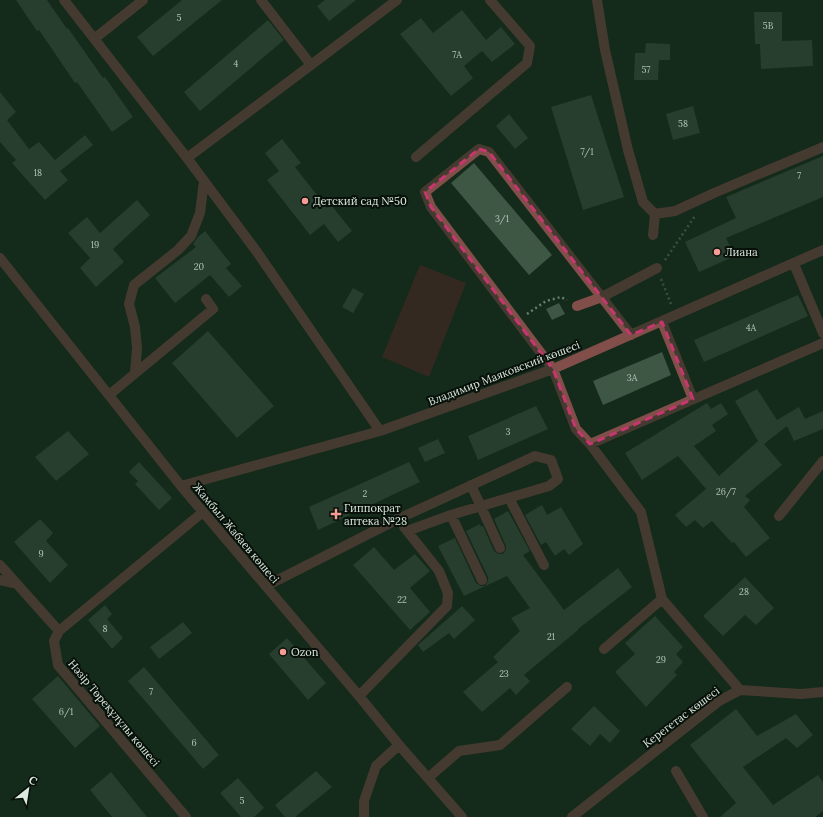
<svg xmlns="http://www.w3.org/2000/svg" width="823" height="817" viewBox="0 0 823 817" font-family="Lora,serif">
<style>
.green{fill:#5c2826}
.building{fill:#3e5644}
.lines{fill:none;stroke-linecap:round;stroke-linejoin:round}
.path{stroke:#697c6f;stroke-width:2.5;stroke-dasharray:2 3;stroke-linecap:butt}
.minor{stroke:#814e4a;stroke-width:10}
.marked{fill:none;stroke:#c6376f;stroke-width:3;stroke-dasharray:8 5;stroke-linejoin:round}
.poi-dot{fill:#f59c95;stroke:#071009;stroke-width:1.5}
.labels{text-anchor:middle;stroke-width:4;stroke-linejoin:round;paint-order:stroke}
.number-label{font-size:9px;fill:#b3c4b8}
.poi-label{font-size:11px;fill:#dae8de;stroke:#071009;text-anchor:start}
.street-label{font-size:11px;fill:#dae8de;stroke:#071009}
</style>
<rect width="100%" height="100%" fill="#142a1b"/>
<path class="green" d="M420,265L466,283L429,377L382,357Z"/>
<path class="building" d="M16,0H47L67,29L68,28L103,78L105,77L133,117L112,132L77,82L75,83L39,30L37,31Z
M182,0H222L153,56L137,37Z
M325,0H356L329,21L317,6Z
M462,10L486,40L501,27L515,44L492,62L482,51L464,66L473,78L451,96L400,34L421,18L433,33Z
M754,12H782V41L812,40L813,66L761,69L760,44H755Z
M268,20L284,40L200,111L184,92Z
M646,43L670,44V60H659L658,80H634L635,53H645Z
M0,92L16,112L7,120L29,149L39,142L55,160L85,135L93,145L60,171L68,180L45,200L12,163L16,160L0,142Z
M591,95L624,197L583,210L551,107Z
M693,106L700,133L673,140L666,114Z
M509,114L528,138L515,149L496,126Z
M282,139L301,163L295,167L327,208L331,205L352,231L338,242L324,224L310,235L267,180L279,171L265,153Z
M823,156V197L726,238L735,256L699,272L685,242L736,218L726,197Z
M474,163L552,255L529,275L451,183Z
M137,200L150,215L113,249L124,262L96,287L80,268L90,258L68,233L87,217L100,233Z
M205,231L231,264L226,268L242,286L229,297L210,275L175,303L155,278L196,247L193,244L198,237Z
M353,288L364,294L353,313L342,307Z
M798,295L808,316L704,362L694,340Z
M559,303L565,314L552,320L546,309Z
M208,331L274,406L237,438L172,363Z
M662,352L671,375L603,405L593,381Z
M757,389L777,420L799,407L805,419L823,411V429L794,441L787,426L764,444L782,465L745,496L750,500L744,507L770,538L746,557L734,542L732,543L712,521L703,528L695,520L686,527L675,515L706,489L678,456L642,480L625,453L707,403L711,409L721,403L728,414L712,425L716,431L694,446L719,476L758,441L735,401Z
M536,406L548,429L478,460L468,436Z
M68,431L89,454L56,481L35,457Z
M438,439L445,453L425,462L418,448Z
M139,462L172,498L159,510L135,484L138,481L129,472Z
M409,462L420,482L318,530L309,507Z
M542,505L547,515L561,507L583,544L569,555L564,549L555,556L546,542L541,545L525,515Z
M508,511L530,551L523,555L564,610L618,568L632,587L578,629V630L524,675L530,681L516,695L510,688L482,712L463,692L498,662L493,657L520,631L511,618L530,608L507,576L464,596L438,546L455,538L476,583L481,586H485L488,581V577L466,531L480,524L481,527L483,526L494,551L499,554H503L506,549V546L494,519Z
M40,519L53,533L46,541L68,565L50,583L14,542Z
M374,547L394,570L415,554L430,571L410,588L430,612L410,630L353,565Z
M745,577L774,608L756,625L745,615L723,636L703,616Z
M105,605L112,614L107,619L123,638L112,649L88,620Z
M462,606L475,620L454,639L449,633L423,652L418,645Z
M655,616L683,647L676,654L683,662L674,672L677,675L646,707L615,672L635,654L625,643Z
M183,622L192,633L159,659L150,647Z
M287,638L326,683L308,700L269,654Z
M144,667L219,755L203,769L128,681Z
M58,676L100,726L75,748L32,699Z
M594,706L620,731L610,743L600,734L590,746L571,729Z
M736,709L757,736L796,714L813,735L797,748L786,738L743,767L773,805L818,775L823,782V811L815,817H720L736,803L690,745Z
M316,771L332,787L295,817H285L275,805Z
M111,772L147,817H112L90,790Z
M238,778L264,808L254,817H241L220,793Z"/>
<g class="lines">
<path class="path" d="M665,260L695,216
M661,279L671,304
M527,314L546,301L561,297L567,300"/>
<path class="minor" d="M64,0L187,158L257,252L380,431
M597,0L605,50L628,150L643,202L655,214L653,235
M94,39L143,0
M311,65L397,0
M416,157L527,63L530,46L490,0
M187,158L311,65L261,0
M655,214L675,211L714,193L823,147
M0,258L181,486L359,696L399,745L462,817
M794,264L823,333
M577,306L602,297L657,268
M662,322L693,399
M631,335L489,152L479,149L425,192L431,207L553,369L576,429L590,444L823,343
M135,373L137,348L135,327L129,304L134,285L178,250L191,236L200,213L204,181
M109,395L213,309L206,299
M590,444L641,512L662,599L740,690
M471,485L500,548
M181,486L380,431L553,369L823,250
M509,498L544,565
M451,515L482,580
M779,516L823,461
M0,565L59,631L54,641L58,665L186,817
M0,580L17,584
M266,586L398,519L535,456L551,460L558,479L549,486L451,515L407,531
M59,631L203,512
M604,649L662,599
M359,696L447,606L448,593L439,571L404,527
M676,771L703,817
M428,778L459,751L500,745L567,687
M364,817V801L376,766L399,745
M572,817L719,701L740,690L801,694L823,692"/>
</g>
<path d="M0 0H823V817H0ZM479,149L489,152L631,335L662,322L693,399L590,444L576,429L553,369L431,207L425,192Z" fill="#142a1b" fill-opacity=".55" fill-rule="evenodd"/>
<path class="marked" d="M479,149L489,152L631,335L662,322L693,399L590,444L576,429L553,369L431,207L425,192Z"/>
<g class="poi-dot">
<circle cx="305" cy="201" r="4"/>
<circle cx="717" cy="252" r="4"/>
<path d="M334 508h4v4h4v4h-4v4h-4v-4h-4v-4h4z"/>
<circle cx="283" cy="652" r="4"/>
</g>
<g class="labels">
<g class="number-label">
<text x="179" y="21">5</text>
<text x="768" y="29">5В</text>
<text x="457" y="58">7А</text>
<text x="236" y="67">4</text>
<text x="646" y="73">57</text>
<text x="683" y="127">58</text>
<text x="587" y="155">7/1</text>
<text x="38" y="176">18</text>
<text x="799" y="179">7</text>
<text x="502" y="222">3/1</text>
<text x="95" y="248">19</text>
<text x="199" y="270">20</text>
<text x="751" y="331">4А</text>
<text x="632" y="381">3А</text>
<text x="508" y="435">3</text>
<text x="726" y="495">26/7</text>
<text x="365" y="497">2</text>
<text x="41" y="557">9</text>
<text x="744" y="595">28</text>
<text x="402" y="603">22</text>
<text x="105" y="632">8</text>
<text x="551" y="640">21</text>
<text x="661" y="663">29</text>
<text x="504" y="677">23</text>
<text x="151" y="695">7</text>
<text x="66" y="715">6/1</text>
<text x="194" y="746">6</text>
<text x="242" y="804">5</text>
</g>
<g class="poi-label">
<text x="313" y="205">Детский сад №50</text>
<text x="725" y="256">Лиана</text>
<text x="344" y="512">Гиппократ<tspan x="344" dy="13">аптека №28</tspan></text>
<text x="291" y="656">Ozon</text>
</g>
<g class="street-label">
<text transform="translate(504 373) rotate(-21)" y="4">Владимир Маяковский көшесі</text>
<text transform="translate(236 533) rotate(50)" y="4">Жамбыл Жабаев көшесі</text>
<text transform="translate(114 713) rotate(50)" y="4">Нәзір Төреқұлұлы көшесі</text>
<text transform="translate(681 717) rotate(-37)" y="4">Керегетас көшесі</text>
</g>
</g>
<g transform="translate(28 789) rotate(30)" stroke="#071009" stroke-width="3" paint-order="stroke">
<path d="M0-3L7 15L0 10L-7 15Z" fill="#dae8de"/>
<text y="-6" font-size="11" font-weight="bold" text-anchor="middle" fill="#dae8de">С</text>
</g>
</svg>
